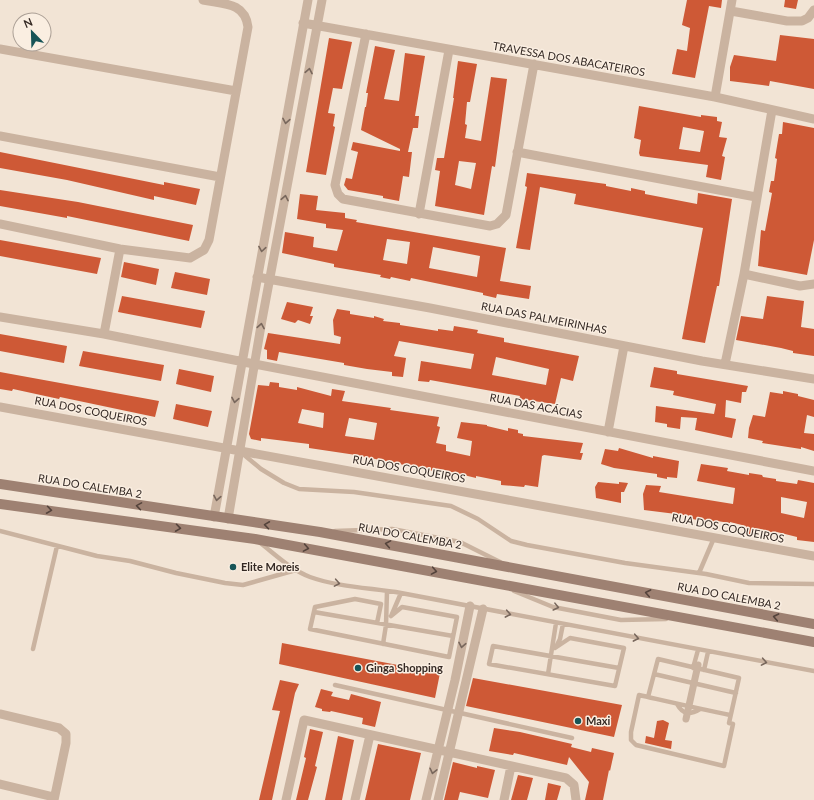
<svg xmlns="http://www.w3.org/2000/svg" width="814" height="800" viewBox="0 0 814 800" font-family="Lato,sans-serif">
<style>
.building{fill:#ce5936;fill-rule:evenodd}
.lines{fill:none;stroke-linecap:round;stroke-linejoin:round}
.service{stroke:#cab3a0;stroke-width:4.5}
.pedestrian{stroke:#cab3a0;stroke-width:7}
.minor{stroke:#cab3a0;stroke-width:9}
.secondary{stroke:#9e8172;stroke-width:10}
.oneway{stroke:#78675c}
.oneway2{stroke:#54433b}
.poi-dot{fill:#175457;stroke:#faeee1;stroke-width:1.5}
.labels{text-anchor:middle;stroke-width:3;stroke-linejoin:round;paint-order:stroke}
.street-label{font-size:11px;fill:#342924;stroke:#faeee1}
.poi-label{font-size:11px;font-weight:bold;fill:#342924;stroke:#faeee1;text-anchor:start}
</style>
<rect width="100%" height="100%" fill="#f2e4d5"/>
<path class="building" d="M687,0H722L721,8L709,6L695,78L672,74L677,49L687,51L690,28L682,25Z
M785,0H798L796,9L784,7Z
M780,35L814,39V89L770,81L769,86L730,81V67L734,55L776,61Z
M329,38L352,42L342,89L333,88L328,113L335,114L333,126L335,127L326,175L306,172Z
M375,46L395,50L384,99L399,101L405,53L425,56L415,116H419L418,128H413L408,152H412L409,177L403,176L399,201L383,198V196L348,190L344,185L346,178L352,179L358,152L351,150L353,142L400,151V149L361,130L365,107H366L368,93H366Z
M458,61L477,64L470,102H467L465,124L467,125L465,138L481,141L491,77L507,79L495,167L492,166L484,215L435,206L440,171L435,170L437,158H444L454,98H453ZM459,161L476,163L471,189L455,185Z
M639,106L701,117V115L717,117V121L722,122L719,137L727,138L722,156L725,157L721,180L706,177L708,165L640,156L639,153L641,140L634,138ZM683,127L704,131L700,152L679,149Z
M783,122L814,128V240L807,275L758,266L761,230L765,231L772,193L769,192L771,181H774L777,159L775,158L779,134H782Z
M0,152L164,185V182L200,189L196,205L154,196V200L67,180L0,168Z
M527,173L606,184V186L631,191V188L645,191V194L697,204L698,193L732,199L719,286H717L705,343L682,339L703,228L574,204L576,194L540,187L530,250L522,249L516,248L527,187L525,186Z
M0,190L78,202L193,225L189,241L67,216V218L0,206Z
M300,194L318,196L316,210L345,213V218L357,220L356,222L506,248L500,281L531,286L529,299L497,294L496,298L483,295V293L411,278L410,281L391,277L390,279L380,277L381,275L334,267V264L282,253L285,232L314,237L313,247L337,251L343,230L326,228V224L297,219ZM387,239L410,242L407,264L383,260ZM433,247L480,256L477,277L429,268Z
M0,240L101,258L97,274L0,256Z
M124,262L159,269L156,285L121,277Z
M175,272L210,279L207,295L171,288Z
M122,296L205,311L201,328L118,312Z
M767,296L804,301L801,327L814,329V356L793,353V351L781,348L736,340L741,316L763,319Z
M287,302L313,307L310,316H313L310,324L298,320L295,323L281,319Z
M337,309L350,311V314L374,318V316L384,319L383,321L400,323V325L438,331V329L453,331L454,326L478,330L477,333L504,338V342L579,356L573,381L561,378L555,404L519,399L520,396L430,380L429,382L418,381L421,361L471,369L474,354L399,341L394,356L406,358L403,377L392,376V372L367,369L344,365V363L279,352L277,361L267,359V350L264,349L268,333L340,344L341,337L334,335L333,320ZM496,357L549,369L546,385L492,375Z
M0,334L67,346L64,363L0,351Z
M83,351L164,365L161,381L79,366Z
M654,367L677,371V374L748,386L746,392H742L741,403L726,400L725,417L736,419L732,438L695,430L697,418L681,417L680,429L667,427V424L655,422L656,406L714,414L716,404L673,395L674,391L650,387Z
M179,369L214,376L211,392L176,384Z
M0,372L159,401L155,417L60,397L59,399L13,389L12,391L0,389Z
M270,382L279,383V387L297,390V387L331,396L332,389L345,391L342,401L391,408L390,410L439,417L437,426L440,427L436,443L446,445V451L470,456L472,441L457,438L461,422L487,425V426L508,431V428L518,430V433L523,434V436L583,443L580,453H583L581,460L544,455L542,456L538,487L525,485L524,487L501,485V481L476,476V478L443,470V473L356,455L309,448V444L261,438V441L251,439L249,434L258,385L269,386ZM302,409L324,413L323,428L298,423ZM349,418L377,423L374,440L345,436Z
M783,391L798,394V396L814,400V417L807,415L804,433L814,434V451L801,447V449L762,443L763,441L748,438L749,428L753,415L765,417L770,392L783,394Z
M176,404L212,411L208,427L173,419Z
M619,448L653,458V456L679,461L677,478L667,477V479L657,477V474L614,468L601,464L605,449L618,451Z
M701,464L728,468L727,471L749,475V473L762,475L763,477L776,479V481L797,484L798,480L814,483V542L797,540V537L777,532V533L753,529L752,534H745L746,526L730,522V523L717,521L716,523L692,519V516L644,510L643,494L646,485L661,486L659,492L733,504L735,488L697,481ZM781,497L807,502L804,518L781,513Z
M598,482L619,484V482L628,483L624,492H621V503L596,498L595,487Z
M282,643L440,673L435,698L279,664Z
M473,678L622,705L614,737L466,706Z
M280,680L299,684L295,693L272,800H259L280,711L272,710Z
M321,689L333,692L331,696L349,700L351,694L381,702L375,727L362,724L363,718L331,711L330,712L322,711V709L315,707Z
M663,720L669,723L665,740L672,741L671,749L645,743L646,736L654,738L657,721Z
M494,728L520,732L572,744L571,747L591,752L592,748L614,753L610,771L609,770L603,800H585L589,782L569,757L567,765L514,753L513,755L489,751Z
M310,729L323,732L315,766L317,767L308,800H296L306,758L304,757Z
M338,736L354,740L342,800H325Z
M378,744L421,753L410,800H365Z
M453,762L477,768V766L495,770L488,798L460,792L458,800H444Z
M518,775L533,778L527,800H511Z
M548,783L561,786L557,800H545Z"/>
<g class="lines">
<path class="service" d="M243,454L261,469L284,483L299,489L354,492L451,506L478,519L511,541L527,545L625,563L706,574L749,583L814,584
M0,531L97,556L130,561L176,573L225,583L243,585L296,570
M335,531L392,529L460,542L500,562
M259,542C275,554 291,570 310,577C338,587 371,588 401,593L814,671
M699,573L714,538
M514,591L553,607L621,620L666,619
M314,612L453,636
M392,614L401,593
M377,623L381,604L355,599L315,607L310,629L449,657L457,617L402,607L391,616
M383,644L386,625L387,591
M556,647L560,639L563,624
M555,648L570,638L624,648L615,686L489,664L493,646L619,668
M33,649L57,546
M693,668L698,650
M704,670L708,652
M548,674L556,623
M654,674L736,693
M335,685L572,738
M648,697L658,659L739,678L729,723L733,724L724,766L636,745L631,740V732L639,695C670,702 700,709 730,715
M677,704C683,715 690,715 700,709"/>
<path class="pedestrian" d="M686,719L698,665"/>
<path class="minor" d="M731,11L787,21H802L808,18L814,10
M303,23L715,97L814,119
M366,34L335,185L338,194L343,199L490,226L497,224L506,215L534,64
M0,49L236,91
M715,97L732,0
M0,136L220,177
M517,152L756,197
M419,214L449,50
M0,224L120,249L190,258L204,250L209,240L248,27C245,2 223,4 203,0
M744,274L800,286L814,284
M257,277L430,308L702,361L814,379
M0,317L104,334L254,364L814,471
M104,334L120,249
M725,364L744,274L772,110
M0,407L814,556
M608,432L624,346
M214,517L308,0
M228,519L262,320L322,0
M0,714L59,728L66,734V743L54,800
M0,784L54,797
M286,800L304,720L566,778L574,785L576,800
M355,800L370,735
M426,800L455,680L470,606
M438,800L483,609
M504,800L511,766"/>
<path class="secondary" d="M0,484L320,532L814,624
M0,504L255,539L814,642"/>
</g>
<defs><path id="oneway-chevron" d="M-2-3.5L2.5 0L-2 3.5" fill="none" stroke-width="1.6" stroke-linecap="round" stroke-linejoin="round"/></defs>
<g class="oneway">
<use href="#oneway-chevron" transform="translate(309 71) rotate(-79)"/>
<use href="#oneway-chevron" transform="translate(286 121) rotate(100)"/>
<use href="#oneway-chevron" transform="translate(285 198) rotate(-79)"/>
<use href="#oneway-chevron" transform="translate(262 249) rotate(99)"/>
<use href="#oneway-chevron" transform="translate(261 326) rotate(-80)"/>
<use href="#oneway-chevron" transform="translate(235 400) rotate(100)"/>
<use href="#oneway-chevron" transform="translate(217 498) rotate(100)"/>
<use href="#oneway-chevron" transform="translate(337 583) rotate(10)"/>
<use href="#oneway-chevron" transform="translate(556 607) rotate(14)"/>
<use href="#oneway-chevron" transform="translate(508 614) rotate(11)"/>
<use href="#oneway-chevron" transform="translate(636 638) rotate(11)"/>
<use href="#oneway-chevron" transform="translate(462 645) rotate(101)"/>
<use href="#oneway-chevron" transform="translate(764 662) rotate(10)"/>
<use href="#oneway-chevron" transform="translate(433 771) rotate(103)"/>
</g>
<g class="oneway2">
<use href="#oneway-chevron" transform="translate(139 506) rotate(-171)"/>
<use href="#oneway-chevron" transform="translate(49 510) rotate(8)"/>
<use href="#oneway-chevron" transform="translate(267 525) rotate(-172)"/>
<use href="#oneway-chevron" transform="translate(178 528) rotate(8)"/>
<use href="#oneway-chevron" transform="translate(388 544) rotate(-170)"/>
<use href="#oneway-chevron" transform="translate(306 548) rotate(10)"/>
<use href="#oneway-chevron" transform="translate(434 571) rotate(10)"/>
<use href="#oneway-chevron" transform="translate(648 593) rotate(-169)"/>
<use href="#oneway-chevron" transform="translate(776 617) rotate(-169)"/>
</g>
<g class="poi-dot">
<circle cx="233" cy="567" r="4"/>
<circle cx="358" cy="668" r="4"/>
<circle cx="578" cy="721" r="4"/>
</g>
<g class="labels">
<g class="street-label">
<text transform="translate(569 59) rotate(10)" y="4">TRAVESSA DOS ABACATEIROS</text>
<text transform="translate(544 318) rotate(11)" y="4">RUA DAS PALMEIRINHAS</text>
<text transform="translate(536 406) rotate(11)" y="4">RUA DAS ACÁCIAS</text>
<text transform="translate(91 411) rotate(11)" y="4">RUA DOS COQUEIROS</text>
<text transform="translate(409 469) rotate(10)" y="4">RUA DOS COQUEIROS</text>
<text transform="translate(90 486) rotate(9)" y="4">RUA DO CALEMBA 2</text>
<text transform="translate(728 528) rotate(11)" y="4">RUA DOS COQUEIROS</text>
<text transform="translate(410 536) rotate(10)" y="4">RUA DO CALEMBA 2</text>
<text transform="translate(729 596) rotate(11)" y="4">RUA DO CALEMBA 2</text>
</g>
<g class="poi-label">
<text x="241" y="571">Elite Moreis</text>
<text x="366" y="672">Ginga Shopping</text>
<text x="586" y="725">Maxi</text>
</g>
</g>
<g transform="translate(32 32) rotate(337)"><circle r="19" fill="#faeee1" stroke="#ab9f95"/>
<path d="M0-3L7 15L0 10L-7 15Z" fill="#175457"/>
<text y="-6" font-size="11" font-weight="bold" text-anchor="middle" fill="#342924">N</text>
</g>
</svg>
